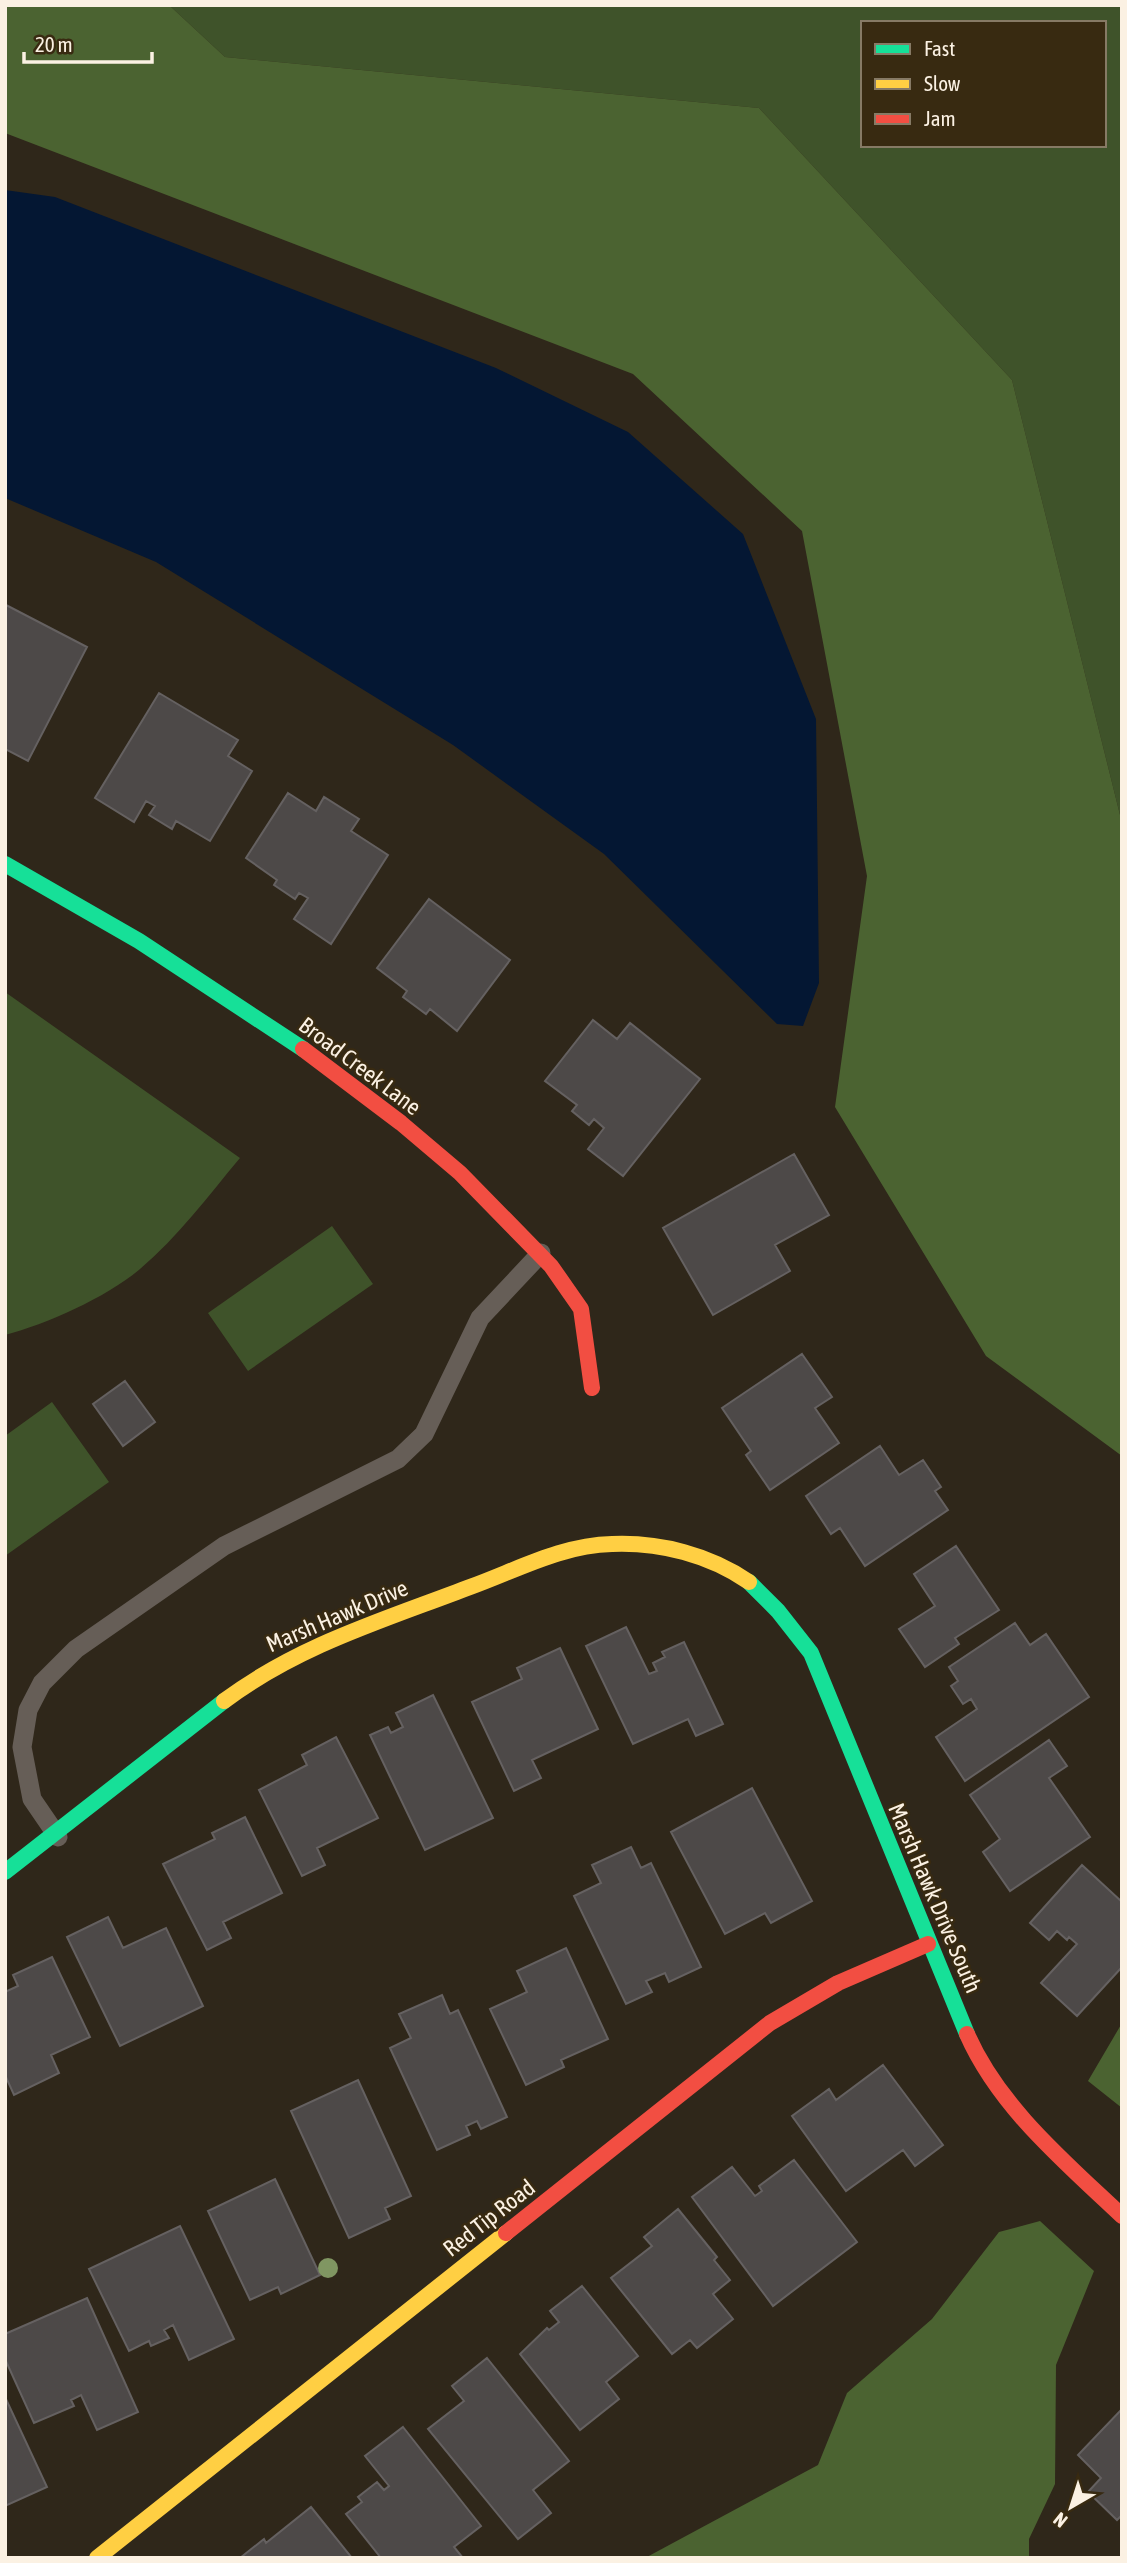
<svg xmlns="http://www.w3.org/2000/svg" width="1127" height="2563" viewBox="0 0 1127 2563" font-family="'Asap Condensed',sans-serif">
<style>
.green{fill:#3f532a;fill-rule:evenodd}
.forest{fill:#4b6331}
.water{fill:#041733}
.building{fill:#4d4948;stroke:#656161;stroke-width:2}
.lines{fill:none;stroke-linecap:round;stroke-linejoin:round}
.lane{stroke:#665e57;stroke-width:19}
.fast{stroke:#16e098;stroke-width:16}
.slow{stroke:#ffcf43;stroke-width:16}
.jam{stroke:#f24e42;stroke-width:16}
.tree{fill:#809662}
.labels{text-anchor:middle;stroke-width:5;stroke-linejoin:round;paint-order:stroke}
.street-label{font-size:23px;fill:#fbf1e3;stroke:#382a11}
</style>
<rect width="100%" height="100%" fill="#2f271a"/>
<path class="green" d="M169,5H1122V823L1012,380L759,108L225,57ZM863,23H1104V145H863Z
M5,992L240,1158C208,1196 178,1237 140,1269C107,1297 47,1324 5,1335Z
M332,1226L373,1284L248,1371L208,1313Z
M52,1402L109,1482L5,1556V1436Z"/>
<path class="forest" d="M5,5H169L225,57L759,108L1012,380L1122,823V1456L986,1356L835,1107L867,876L802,531L633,374L5,133Z
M1122,2023V2108L1088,2081Z
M1040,2221L1094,2271L1056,2365L1055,2484L1029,2539V2558H645L818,2465L847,2393L932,2319L999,2232Z"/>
<path class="water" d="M5,190L55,197L496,368L628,432L743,534L816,719L819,983L803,1026L777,1024L604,854L453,745L156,562L5,498Z"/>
<path class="building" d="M6,605L87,647L28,761L5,749Z
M159,693L238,740L228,756L252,771L210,841L176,821L172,829L149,815L155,806L146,801L134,822L95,798Z
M288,793L316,811L324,797L359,819L351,831L388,855L331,944L294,919L308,898L299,893L295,899L274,885L277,880L246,858Z
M429,899L510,960L457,1031L430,1009L426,1014L403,997L407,991L377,968Z
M593,1020L617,1039L630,1023L700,1079L623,1176L588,1149L604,1128L594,1119L589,1125L572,1111L577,1105L545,1081Z
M794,1154L829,1215L775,1245L790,1271L713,1315L663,1228Z
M802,1354L832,1397L815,1408L839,1443L770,1490L746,1455L751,1451L722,1408Z
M125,1381L155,1422L123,1446L93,1404Z
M880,1446L899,1475L923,1460L941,1487L935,1491L948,1510L865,1566L840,1528L831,1534L806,1496Z
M956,1546L999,1610L955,1638L959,1644L925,1667L899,1629L935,1606L914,1574Z
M1015,1623L1030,1645L1046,1634L1089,1697L965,1781L936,1737L977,1709L971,1699L963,1704L951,1686L958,1681L949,1667Z
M626,1627L649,1674L657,1671L653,1663L665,1657L662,1652L684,1642L723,1724L696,1736L688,1719L633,1744L586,1646Z
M560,1648L598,1729L532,1760L541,1778L514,1791L472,1702L522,1679L517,1668Z
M433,1695L493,1818L425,1850L370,1735L388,1727L391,1733L403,1727L396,1713Z
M336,1737L378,1818L317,1848L325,1865L302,1876L259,1790L307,1765L302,1755Z
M1049,1740L1067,1766L1049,1778L1090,1837L1010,1891L983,1852L1000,1839L970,1795Z
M752,1788L812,1901L771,1923L765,1913L725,1934L671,1832Z
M245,1817L282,1893L223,1922L231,1938L207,1950L163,1864L215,1839L212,1833Z
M631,1847L641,1868L651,1863L701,1967L669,1982L665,1973L646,1981L652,1992L626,2004L574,1896L601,1883L592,1865Z
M1082,1865L1122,1902V1967L1077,2016L1041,1983L1077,1944L1069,1937L1067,1940L1057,1931L1049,1940L1030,1923Z
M108,1917L123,1948L166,1928L203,2006L120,2046L67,1937Z
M566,1948L608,2039L561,2060L564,2067L526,2085L490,2009L527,1992L517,1971Z
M52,1957L90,2037L51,2055L59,2073L14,2095L5,2075V1992L18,1986L13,1975Z
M442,1995L450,2014L458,2010L507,2117L481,2129L477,2121L466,2126L470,2135L437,2150L390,2048L411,2038L399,2014Z
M883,2065L943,2145L915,2166L903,2150L846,2191L792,2116L829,2089L836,2100Z
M358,2080L411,2196L385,2208L390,2219L349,2238L291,2111Z
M794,2160L857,2242L773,2306L692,2197L732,2167L755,2196L762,2191L759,2186Z
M275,2179L320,2275L281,2294L278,2287L250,2300L208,2211Z
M678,2209L717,2257L714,2260L730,2280L713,2294L733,2319L697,2348L690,2340L672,2354L611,2278L652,2246L644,2237Z
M180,2226L234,2339L189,2360L173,2325L164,2330L169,2338L151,2346L149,2341L129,2351L89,2269Z
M582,2286L638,2356L606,2382L619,2399L580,2430L520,2354L547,2328L549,2330L559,2322L550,2311Z
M87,2298L138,2412L97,2430L81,2395L71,2400L74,2406L34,2423L5,2359V2334Z
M487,2358L569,2461L533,2490L551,2513L518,2539L428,2429L464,2401L452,2386Z
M5,2397L47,2487L5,2506Z
M1122,2409V2515L1117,2520L1088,2492L1101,2478L1078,2455Z
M403,2427L481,2526L454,2547L463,2558H381L346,2514L362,2502L358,2497L377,2482L384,2490L389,2486L365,2456Z
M311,2507L352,2558H240L264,2539L266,2543Z"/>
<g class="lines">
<path class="lane" d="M58,1837L32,1799L22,1747L28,1710L42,1683L76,1649L224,1546L398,1459L424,1434L480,1318L541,1253"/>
<path class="fast" d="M5,864L139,941L303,1049
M749,1582L778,1611L811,1653L967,2034
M5,1872L224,1701"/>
<path class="slow" d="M224,1701C299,1645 384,1620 470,1587C517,1570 562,1545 612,1544C660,1542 710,1555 749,1582
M97,2558L506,2233"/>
<path class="jam" d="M303,1049L401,1123L460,1173L551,1266L581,1309L592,1388
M967,2034C999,2107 1065,2162 1122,2216
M506,2233L770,2023L838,1983L928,1944"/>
</g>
<circle class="tree" cx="328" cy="2268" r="10"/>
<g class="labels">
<g class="street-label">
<text transform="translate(360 1066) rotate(37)" y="8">Broad Creek Lane</text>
<text transform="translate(337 1616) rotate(-23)" y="8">Marsh Hawk Drive</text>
<text transform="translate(935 1898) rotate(67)" y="8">Marsh Hawk Drive South</text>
<text transform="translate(489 2218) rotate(-38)" y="8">Red Tip Road</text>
</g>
</g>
<rect width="1127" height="2563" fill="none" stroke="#fbf1e3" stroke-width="14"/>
<rect x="861" y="21" width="245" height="126" fill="#382a11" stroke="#867a65" stroke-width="2"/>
<rect x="875" y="44" width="35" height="10" fill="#16e098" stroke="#867a65" stroke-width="2"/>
<text x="924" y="56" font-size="21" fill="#fbf1e3">Fast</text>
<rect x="875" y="79" width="35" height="10" fill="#ffcf43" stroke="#867a65" stroke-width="2"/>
<text x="924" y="91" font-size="21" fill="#fbf1e3">Slow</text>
<rect x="875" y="114" width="35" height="10" fill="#f24e42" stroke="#867a65" stroke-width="2"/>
<text x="924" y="126" font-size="21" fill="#fbf1e3">Jam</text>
<g transform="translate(1071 2507) rotate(219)" stroke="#382a11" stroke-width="5" paint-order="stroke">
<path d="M0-5L12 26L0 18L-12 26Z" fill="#fbf1e3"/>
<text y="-10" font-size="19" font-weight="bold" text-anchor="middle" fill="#fbf1e3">N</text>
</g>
<path d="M24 52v10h128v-10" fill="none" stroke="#fbf1e3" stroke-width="3.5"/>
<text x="35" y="52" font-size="21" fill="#fbf1e3" stroke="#382a11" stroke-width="5" paint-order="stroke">20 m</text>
</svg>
